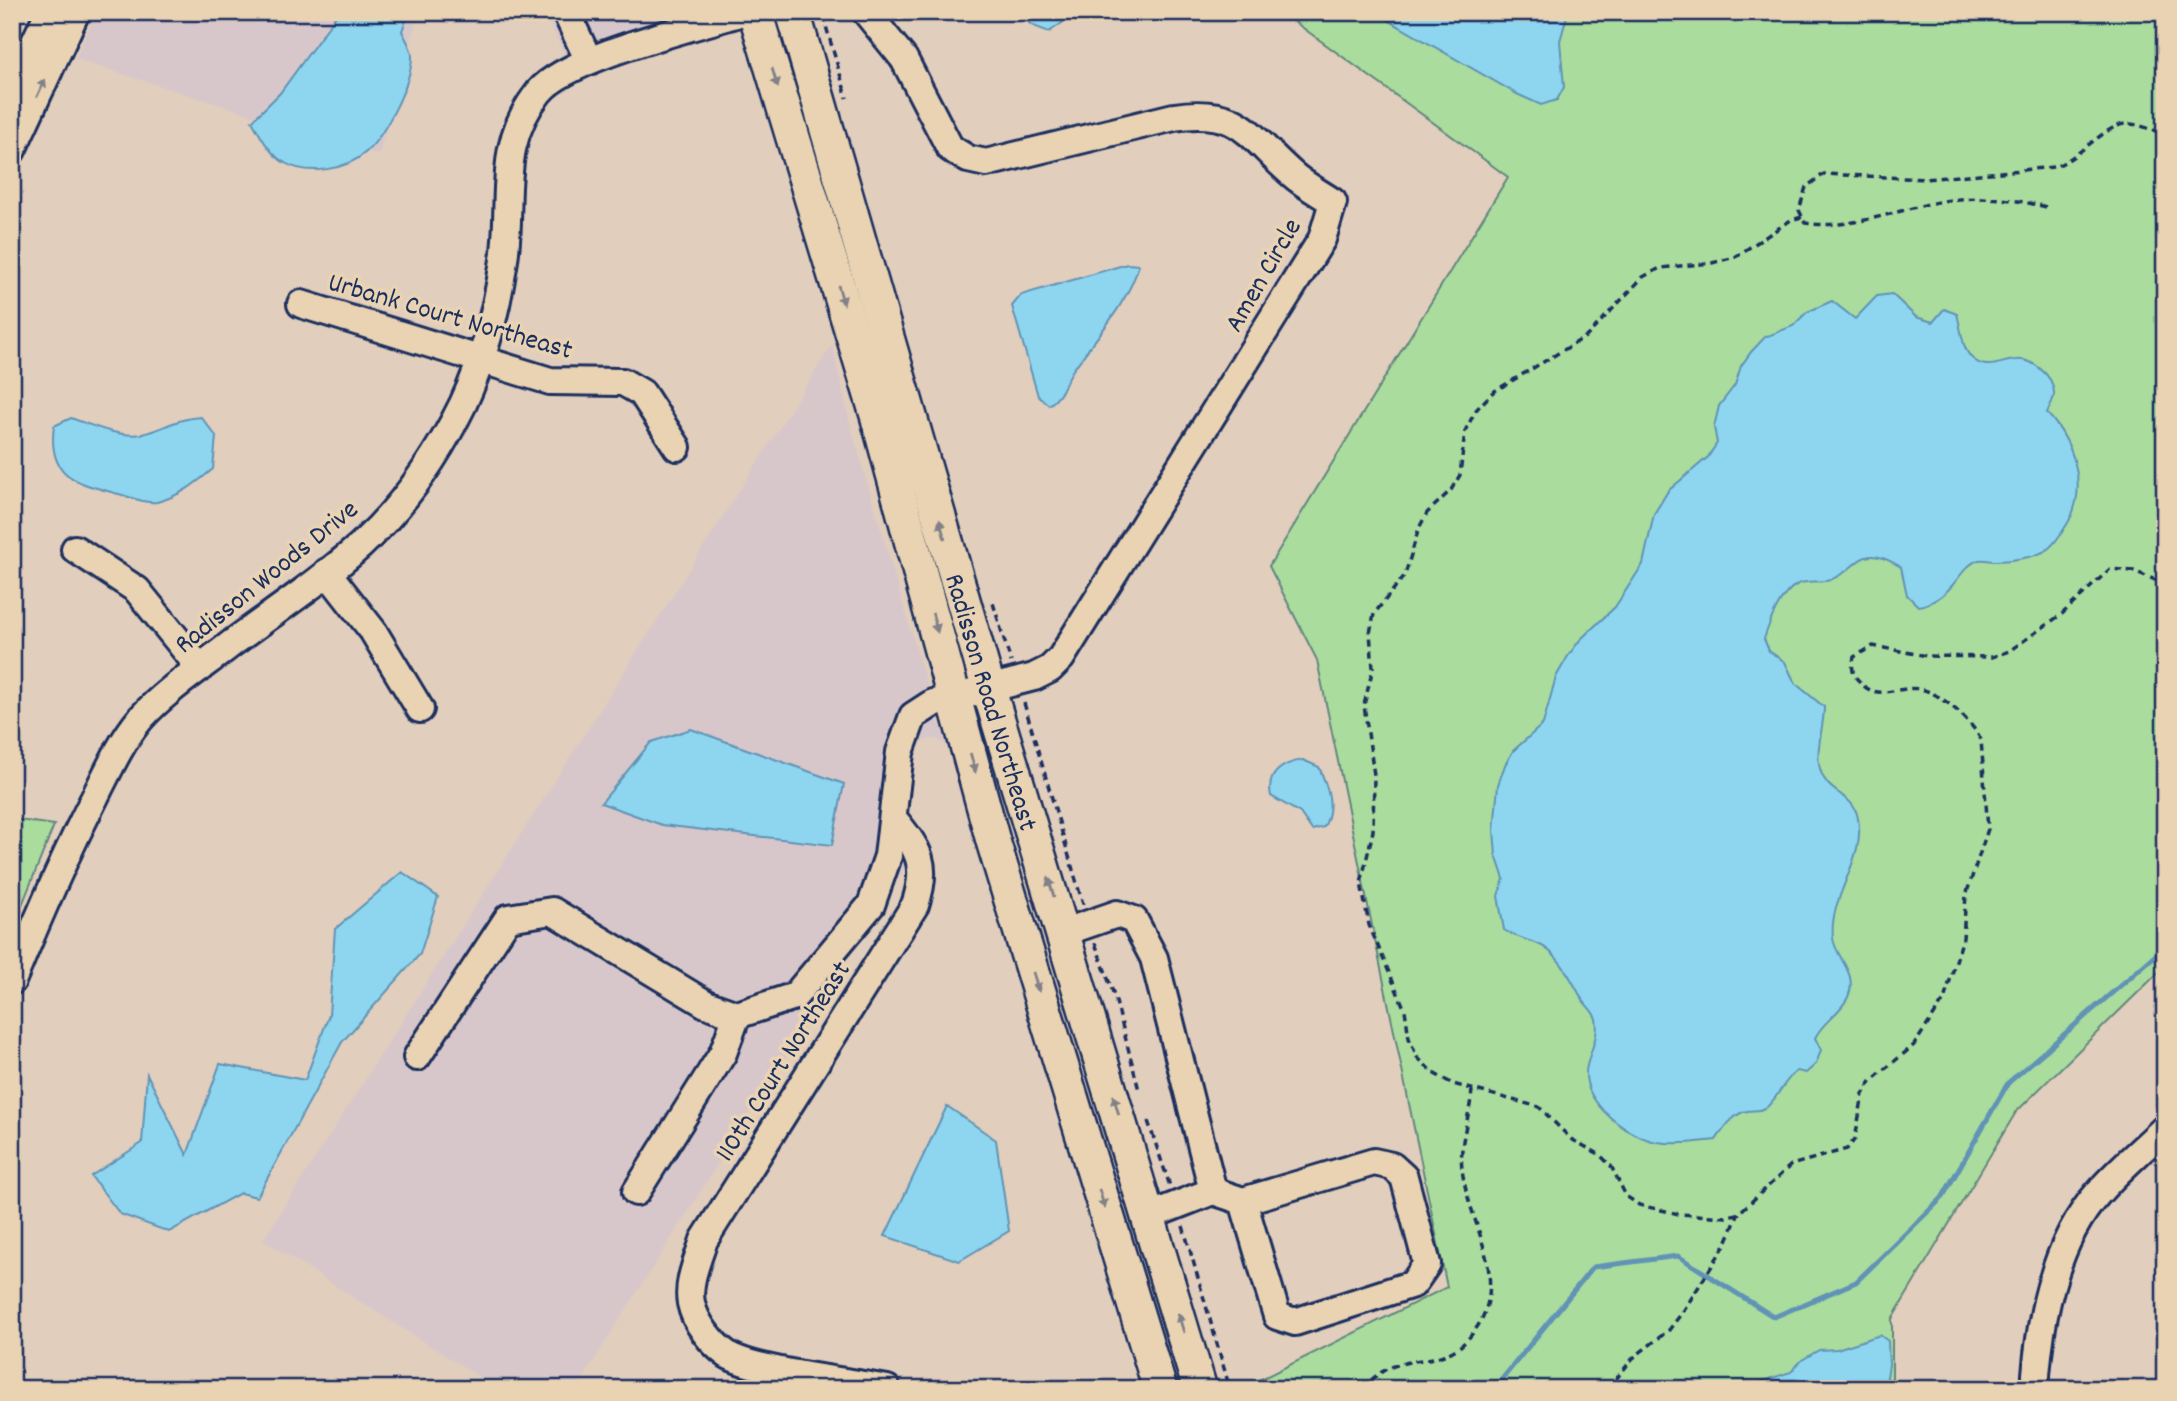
<svg xmlns="http://www.w3.org/2000/svg" width="2177" height="1401" viewBox="0 0 2177 1401" font-family="Dekko,sans-serif">
<style>
.built{fill:#d7c7ca}
.green{fill:#aadc9d;stroke:#62867e;stroke-width:2}
.water{fill:#8ed6ef;stroke:#6093b5;stroke-width:2}
.lines{fill:none;stroke-linecap:round;stroke-linejoin:round}
.stream{stroke:#6093b5;stroke-width:5}
.minor-casing{stroke:#1b2f5e;stroke-width:32}
.major-casing{stroke:#1b2f5e;stroke-width:38}
.path{stroke:#1b2f5e;stroke-width:3.5;stroke-dasharray:7 5;stroke-linecap:butt}
.minor{stroke:#e9d3b2;stroke-width:26}
.major{stroke:#e9d3b2;stroke-width:33}
.oneway{fill:#828188}
.labels{text-anchor:middle;stroke-width:7;stroke-linejoin:round;paint-order:stroke}
.street-label{font-size:28px;fill:#1b2f5e;stroke:#e9d3b2}
</style>
<rect width="100%" height="100%" fill="#e1cebd"/>
<filter id="ink" filterUnits="userSpaceOnUse"><feTurbulence type="fractalNoise" baseFrequency=".0143" numOctaves="2"/><feDisplacementMap in="SourceGraphic" scale="14" xChannelSelector="R" yChannelSelector="G"/><feConvolveMatrix kernelMatrix="1 2 1 2 8 2 1 2 1" color-interpolation-filters="sRGB"/></filter>
<g filter="url(#ink)">
<path class="built" d="M96,12H423L417,18L379,155L75,59Z
M544,12H702L566,57Z
M832,345L852,431L923,672L951,756L946,745L937,739L924,740L914,749L901,850L909,861L576,1389H498L263,1240Z"/>
<path class="green" d="M1281,12H2165V966L2016,1112L1892,1319V1389H1241L1447,1287L1317,660L1269,566L1508,177Z
M12,819L54,825L12,930Z"/>
<path class="water" d="M342,12H409L402,31C405,38 412,48 412,56C412,82 385,135 366,152C347,170 308,176 285,163C270,155 260,135 252,121L280,93L336,16Z
M1020,12H1078L1049,32L1031,25Z
M1374,12H1568L1560,41L1564,87L1557,100L1541,105L1517,94Z
M1127,264L1139,265C1127,305 1096,337 1073,370C1064,383 1063,396 1049,405L1038,396L1012,306L1021,295Z
M1892,294L1916,317L1933,322L1944,309L1957,314C1961,327 1962,352 1974,360C1988,371 2001,361 2016,360C2032,358 2054,376 2054,393C2055,399 2049,407 2047,413C2076,445 2090,492 2064,529C2059,537 2052,548 2043,552C2032,558 2007,561 1995,561C1991,561 1984,559 1979,560C1959,565 1953,601 1918,606L1907,595L1901,567C1859,541 1862,567 1830,580C1820,583 1807,580 1798,584C1780,593 1770,621 1764,639L1769,651L1785,662L1795,683L1824,707C1824,733 1809,762 1828,784C1838,795 1852,798 1857,814C1869,857 1828,895 1833,938C1835,957 1859,973 1848,997C1840,1014 1822,1022 1815,1038L1821,1050L1816,1064L1806,1073L1797,1071C1784,1080 1780,1094 1769,1105C1761,1113 1752,1109 1743,1112C1731,1117 1723,1130 1716,1140C1696,1142 1677,1145 1657,1142C1628,1137 1584,1104 1586,1071C1588,1054 1600,1037 1596,1019C1594,1011 1584,1004 1581,997C1571,979 1558,952 1538,944C1525,939 1515,937 1504,930L1498,896L1504,879L1496,855L1494,831L1498,785L1505,765L1513,751L1543,724L1556,677L1568,656L1580,640L1615,607L1643,564L1654,514L1668,491L1708,457L1717,443L1714,427L1719,406L1735,385L1741,366L1751,352L1765,337L1793,326L1807,312L1832,301L1855,319L1877,296Z
M201,417L216,436L213,469C195,484 180,496 157,502C146,504 130,497 119,494C77,483 47,478 54,426L71,418C91,425 120,438 142,434C165,429 173,419 201,417Z
M691,729L844,784L832,845L662,825L601,803L651,742Z
M1303,760L1319,767C1328,788 1335,806 1324,827L1312,830L1300,813L1271,796C1266,773 1283,763 1303,760Z
M402,872L438,897L420,954L342,1042L257,1197L240,1193L169,1232L120,1214L91,1176L142,1143L147,1074L187,1155L220,1064L305,1080L329,1015L335,929Z
M947,1106L996,1140L1009,1231L959,1261L885,1236Z
M1880,1335L1888,1341L1889,1365L1885,1389H1750L1756,1383L1791,1372L1802,1360L1819,1350L1837,1349Z"/>
<g class="lines">
<path class="stream" d="M1494,1389L1593,1267L1678,1256L1774,1317L1856,1282L1942,1198L2008,1083L2165,947"/>
<g class="minor-casing">
<path id="minor" d="M566,12L589,61
M12,91L49,12
M12,150L76,12
M301,304L550,381L623,382L642,393L677,447
M75,549L137,590L200,668
M327,572L373,631L420,709
M1065,932L1117,914L1134,920L1154,958L1213,1191L1149,1216
M12,981C38,918 64,857 95,797C108,771 122,740 141,718C166,690 202,667 231,644C274,612 321,581 361,545C403,506 438,455 463,404C484,359 497,309 504,260C513,198 496,145 539,92C567,57 695,27 742,12
M417,1057L508,918L552,911L706,1004L737,1015L795,996L871,905L888,856L900,752L913,716L933,703L1034,677L1050,669L1061,658L1322,239L1333,202C1320,193 1304,185 1292,174C1248,136 1242,107 1174,117L986,163L968,159L950,148L904,59L866,12
M1213,1191L1243,1201L1374,1162L1392,1166L1404,1177L1427,1264L1413,1284L1295,1322L1277,1316L1243,1201
M636,1192L723,1053L737,1015
M887,1389C852,1382 754,1371 728,1355C712,1344 695,1323 691,1303C687,1283 698,1259 704,1240L915,905C929,864 919,850 893,818
M2035,1389C2039,1323 2053,1243 2099,1192C2119,1169 2143,1149 2165,1128"/>
</g>
<g class="major-casing">
<g id="major">
<path d="M755,12L877,415L993,841L1160,1389"/>
<path id="s1" d="M793,12L989,690L1200,1389"/>
</g>
</g>
<path class="path" d="M823,16L847,98
M2046,207C2007,197 1973,195 1933,203C1891,212 1849,230 1805,223L1799,210L1806,187L1824,174L1925,179L2054,167C2079,158 2105,125 2126,124C2139,123 2153,131 2165,134
M1802,217L1791,220L1735,257L1712,263L1660,268L1643,277L1587,336L1493,392L1476,410L1465,431L1460,475L1451,490L1427,513L1419,528L1405,575L1374,614L1370,633L1373,668L1364,705L1374,775L1373,831L1361,883L1369,925L1405,1010L1409,1038L1417,1057L1433,1073L1453,1084L1539,1107L1571,1139L1599,1154L1611,1166L1626,1196L1639,1205L1679,1214L1726,1217L1739,1213L1791,1165L1847,1149L1855,1139L1863,1094L1872,1080L1914,1045L1944,1000L1963,938L1966,895L1988,829L1981,740C1973,722 1940,692 1920,689C1897,685 1877,703 1859,681C1851,673 1852,667 1854,657L1873,646L1927,656L1992,657L2009,651L2062,614L2110,569L2134,571L2165,584
M993,603L1011,662
M1024,703L1083,904
M1095,943L1115,998L1139,1090
M1148,1121L1170,1186
M1183,1226L1230,1389
M1363,1389C1396,1347 1436,1372 1466,1341C1518,1286 1469,1228 1462,1169C1459,1143 1470,1116 1472,1090
M1608,1389L1633,1358L1669,1330L1684,1310L1725,1245L1739,1213"/>
<use href="#minor" class="minor"/>
<use href="#major" class="major"/>
</g>
<defs><path id="oneway-solid" d="M-6-.8H1V-3.2L6.5 0L1 3.2V.8H-6Z" transform="scale(1.75)"/></defs>
<g class="oneway">
<use href="#oneway-solid" transform="translate(775 78) rotate(73)"/>
<use href="#oneway-solid" transform="translate(41 88) rotate(-65)"/>
<use href="#oneway-solid" transform="translate(841 295) rotate(73)"/>
<use href="#oneway-solid" transform="translate(942 529) rotate(-106)"/>
<use href="#oneway-solid" transform="translate(935 623) rotate(75)"/>
<use href="#oneway-solid" transform="translate(973 763) rotate(75)"/>
<use href="#oneway-solid" transform="translate(1051 887) rotate(-107)"/>
<use href="#oneway-solid" transform="translate(1036 982) rotate(73)"/>
<use href="#oneway-solid" transform="translate(1116 1105) rotate(-106)"/>
<use href="#oneway-solid" transform="translate(1102 1199) rotate(73)"/>
<use href="#oneway-solid" transform="translate(1181 1323) rotate(-107)"/>
</g>
</g>
<g class="labels">
<g class="street-label">
<text transform="translate(1261 274) rotate(-60)" y="10">Amen Circle</text>
<text transform="translate(451 314) rotate(16)" y="10">Urbank Court Northeast</text>
<text transform="translate(265 575) rotate(-39)" y="10">Radisson Woods Drive</text>
<text dy="10" stroke="none"><textPath href="#s1" startOffset="718">Radisson Road Northeast</textPath></text>
<text transform="translate(781 1060) rotate(-58)" y="10">110th Court Northeast</text>
</g>
</g>
<rect width="2177" height="1401" fill="none" stroke="#e9d3b2" stroke-width="42"/>
<rect x="21" y="21" width="2135" height="1359" fill="none" stroke="#1b2f5e" stroke-width="2.5" filter="url(#ink)"/>
</svg>
